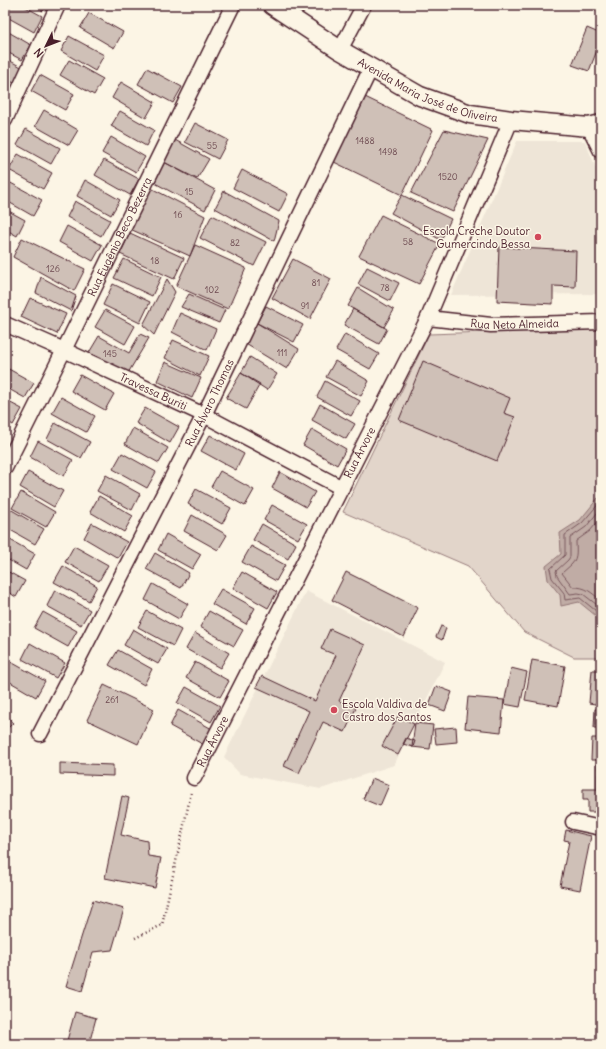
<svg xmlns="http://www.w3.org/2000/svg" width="606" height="1049" viewBox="0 0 606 1049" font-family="Delius,sans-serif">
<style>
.built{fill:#eee5d7}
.green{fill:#e2d5ca;stroke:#967a7a}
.water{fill:#c0aca5;stroke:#917474}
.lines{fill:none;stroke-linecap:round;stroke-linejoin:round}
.shore{stroke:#79575c;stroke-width:1}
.building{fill:#cfc0b7;stroke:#4a1f2b}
.minor-casing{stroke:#4a1f2b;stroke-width:17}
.tertiary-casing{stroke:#4a1f2b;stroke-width:21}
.path{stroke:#4a1f2b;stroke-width:2.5;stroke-dasharray:1 3;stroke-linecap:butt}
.minor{stroke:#fcf5e5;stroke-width:14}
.tertiary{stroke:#fcf5e5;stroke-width:18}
.poi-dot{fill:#d1495b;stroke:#fcf5e5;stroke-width:1.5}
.labels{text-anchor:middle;stroke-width:3;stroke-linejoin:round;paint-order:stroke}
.number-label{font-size:9px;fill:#6b474e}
.street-label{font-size:11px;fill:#4a1f2b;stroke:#fcf5e5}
.poi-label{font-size:11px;fill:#4a1f2b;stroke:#fcf5e5;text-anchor:end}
</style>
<rect width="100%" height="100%" fill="#fcf5e5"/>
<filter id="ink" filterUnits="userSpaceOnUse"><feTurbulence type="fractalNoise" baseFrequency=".025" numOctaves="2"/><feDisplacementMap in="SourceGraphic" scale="8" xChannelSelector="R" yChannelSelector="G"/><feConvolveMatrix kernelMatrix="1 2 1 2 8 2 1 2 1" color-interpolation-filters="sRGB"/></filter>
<g filter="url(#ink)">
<path class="built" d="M517,141H585L601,181V294L451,295Z
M306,591L445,662L394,765L321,789L240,774L224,757Z"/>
<path class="green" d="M601,328V657H574L524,632L468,566L343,512L429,334Z"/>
<path class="water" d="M601,497V620L579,602L561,606L560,595L548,580L546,566L561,554L560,533L580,520L598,498Z"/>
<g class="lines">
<path class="shore" d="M601,501L582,523L565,535V555L550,569L552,578L564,593L565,600L580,598L601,615
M601,508L586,527L570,538V557L568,560L556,571L557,576L570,594L578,593L583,594L601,608
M601,518L590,531L576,541C576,549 578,557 572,564C569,567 565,570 562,573L573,587C587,587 590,592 601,600"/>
</g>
<path class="building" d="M5,5H22L42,16L34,32L5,16Z
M33,5H47L43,11Z
M89,13L123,32L114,48L80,28Z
M587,28L601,34V40L589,71L572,65Z
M5,30L31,45L22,60L5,51Z
M69,36L104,55L95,71L61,51Z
M5,58L23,68L14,83L5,78Z
M69,60L103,79L94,95L60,75Z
M147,68L182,87L173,103L138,84Z
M40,75L74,94L65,110L31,91Z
M121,82L155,102L146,118L112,98Z
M363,96L433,130L402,195L332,161Z
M44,110L78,130L69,145L35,126Z
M120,111L154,130L146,146L111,126Z
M195,123L228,140L218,159L185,142Z
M26,129L60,148L51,164L17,145Z
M444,130L488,140L453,212L411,193Z
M111,137L145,157L136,172L102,153Z
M175,140L209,159L197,179L164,162Z
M18,154L52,173L43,189L9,170Z
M104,160L139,179L130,195L95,175Z
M164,162L215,190L205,210L153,182Z
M242,170L288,194L279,212L233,188Z
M85,180L120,200L111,215L77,196Z
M7,181L42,200L33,216L5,200V185Z
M149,187L205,216L190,256L130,229Z
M224,191L279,221L274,241L215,208Z
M402,195L451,219L441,240L391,213Z
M75,201L110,220L101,236L67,217Z
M5,209L25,220L17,236L5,229Z
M212,215L266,242L254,266L200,238Z
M381,215L440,244L419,284L359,256Z
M67,226L102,245L93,261L59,242Z
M130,233L184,258L174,279L120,254Z
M22,238L85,269L74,291L13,257Z
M195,245L246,268L228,309L176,286Z
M499,247L576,251L575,287L553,286V304L497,301Z
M124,259L161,277L152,296L114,278Z
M293,259L331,279L310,319L272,298Z
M367,267L399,283L390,301L358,284Z
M41,277L76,296L71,311L36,293Z
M167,279L175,292L154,335L143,325Z
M113,284L150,302L140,323L103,305Z
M358,288L394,310L384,327L348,306Z
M189,294L225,310L219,323L181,307Z
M30,298L66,314L57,334L21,317Z
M266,306L303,325L294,342L257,323Z
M353,309L387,329L379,344L344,325Z
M105,310L135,326L125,344L95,327Z
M180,313L216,329L207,350L172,332Z
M257,323L299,349L287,369L244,343Z
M140,334L149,338L125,378L87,356L99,336L129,353Z
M345,334L379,354L370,369L336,350Z
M173,340L209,356L200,376L165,358Z
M250,357L277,374L267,390L241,373Z
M335,361L369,381L361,396L326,377Z
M423,361L510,398L504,413L515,417L497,461L399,420Z
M165,362L201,378L192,398L157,381Z
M5,367L34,383L25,398L5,387Z
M241,373L260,384L246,409L226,398Z
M80,375L114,394L105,410L71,391Z
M325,381L360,401L351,416L317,397Z
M61,397L95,416L86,432L52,413Z
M5,400L22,409L13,425L5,420Z
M320,404L355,424L346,439L312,420Z
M145,408L179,427L170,443L136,423Z
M55,423L90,442L81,458L47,439Z
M133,428L168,448L159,463L125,444Z
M312,429L346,449L337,465L303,445Z
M210,435L244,454L236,470L201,451Z
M38,441L73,460L64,476L30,457Z
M122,453L156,472L147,488L113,469Z
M220,471L254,490L245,506L211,487Z
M28,472L63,491L54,507L20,487Z
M280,472L315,492L306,507L272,488Z
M106,475L140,494L132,510L97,491Z
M196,489L231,508L222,524L188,504Z
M21,492L55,512L46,527L12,508Z
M99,496L133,516L124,532L90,512Z
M272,505L307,524L298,539L264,520Z
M10,509L44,529L35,544L5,527V518Z
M192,515L227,535L218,550L184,531Z
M92,523L127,542L118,558L84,538Z
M262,524L296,544L288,559L253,540Z
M166,534L201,554L192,569L158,550Z
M5,537L35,554L26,570L5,558Z
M74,546L108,565L99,581L65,562Z
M251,546L285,565L276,581L242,562Z
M155,553L189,573L181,588L146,569Z
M63,566L97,586L89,601L54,582Z
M5,570L25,581L16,597L5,590Z
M242,572L277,592L268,608L233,588Z
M346,572L418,608L404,637L332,600Z
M153,584L188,604L179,619L145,600Z
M221,589L255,608L246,624L212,604Z
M55,590L90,610L81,625L47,606Z
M147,611L181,630L173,646L138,627Z
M209,611L243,630L234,646L200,627Z
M43,612L77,631L68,647L34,628Z
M441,626L446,628L442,640L436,637Z
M133,629L167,649L158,664L124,645Z
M330,629L365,645L339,701L356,708L345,732L323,722L299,773L284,766L309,711L256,687L262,676L315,701L336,655L321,649Z
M195,633L229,653L220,668L186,649Z
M30,643L65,663L56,678L22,659Z
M118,650L152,669L144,685L109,665Z
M532,660L565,666L558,706L525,700Z
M11,662L45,681L36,697L5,679V672Z
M195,662L229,681L220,697L186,678Z
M511,668L527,672L520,707L504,704Z
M592,670H601V705L589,703Z
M104,685L154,709L138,744L87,720Z
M436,686L452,692L445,711L429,705Z
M186,687L220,706L211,722L177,703Z
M468,697L504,700L501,732L465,728Z
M595,709H601V728H594Z
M178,710L212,729L204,745L170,726Z
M5,713L13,723L5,731Z
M398,716L414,724L398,755L382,746Z
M415,723L433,725L430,749L412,747Z
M456,727L457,742L436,744L434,729Z
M406,738L415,741L413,747L403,744Z
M592,738H601V760H591Z
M597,762H601V788H597Z
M60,763L113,765V776L60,774Z
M372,778L389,785L380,806L363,799Z
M583,789H601V812H588V800H583Z
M122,796L129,798L121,835L147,841L148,856L161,858L155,888L105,878Z
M566,830L591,836L580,890L560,886L569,841L564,840Z
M93,900L124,909L112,950L93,952L82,991L66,986Z
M75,1012L96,1018L89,1044H66Z"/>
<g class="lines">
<g class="minor-casing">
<g id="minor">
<path d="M340,50L364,5"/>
<path d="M5,120L58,5"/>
<path d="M589,127L601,151"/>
<path id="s1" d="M428,318L491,325L601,322"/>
<path id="s2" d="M5,324L64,350L204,415L342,488"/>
<path id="s3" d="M5,468L64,350L233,5"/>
<path id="s4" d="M40,734L204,415L371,68"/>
<path id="s5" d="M194,778L428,318L511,120"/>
<path d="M573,822L601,828"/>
</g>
</g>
<g class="tertiary-casing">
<g id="tertiary">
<path id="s6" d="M272,5L340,50L420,96L470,114L511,120L589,127L601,124"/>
</g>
</g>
<path class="path" d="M135,938L162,925L191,793"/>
<use href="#minor" class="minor"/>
<use href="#tertiary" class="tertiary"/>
</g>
</g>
<g class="poi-dot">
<circle cx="538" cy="237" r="4"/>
<circle cx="334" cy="710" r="4"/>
</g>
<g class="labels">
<g class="number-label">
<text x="365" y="144">1488</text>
<text x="212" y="149">55</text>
<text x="388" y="155">1498</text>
<text x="448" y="180">1520</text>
<text x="189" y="195">15</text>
<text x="178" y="218">16</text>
<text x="408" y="245">58</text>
<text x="235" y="246">82</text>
<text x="155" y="264">18</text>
<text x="53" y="272">126</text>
<text x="316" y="286">81</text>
<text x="385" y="291">78</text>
<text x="212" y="293">102</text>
<text x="305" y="309">91</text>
<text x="282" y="356">111</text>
<text x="110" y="357">145</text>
<text x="112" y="703">261</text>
</g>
<g class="street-label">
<text dy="4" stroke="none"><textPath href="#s6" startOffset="179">Avenida Maria José de Oliveira</textPath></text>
<text dy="4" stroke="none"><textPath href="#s3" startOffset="258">Rua Eugênio Beco Bezerra</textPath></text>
<text dy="4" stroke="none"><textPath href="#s1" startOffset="87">Rua Neto Almeida</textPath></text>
<text dy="4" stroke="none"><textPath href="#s2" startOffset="163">Travessa Buriti</textPath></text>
<text dy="4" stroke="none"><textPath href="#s4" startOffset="372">Rua Álvaro Thomas</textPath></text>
<text dy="4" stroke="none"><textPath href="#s5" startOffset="365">Rua Árvore</textPath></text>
<text dy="4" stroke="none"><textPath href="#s5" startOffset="41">Rua Árvore</textPath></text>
</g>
<g class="poi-label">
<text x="530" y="235">Escola Creche Doutor<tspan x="530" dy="13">Gumercindo Bessa</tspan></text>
<text x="342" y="708" text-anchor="start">Escola Valdiva de<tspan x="342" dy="13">Castro dos Santos</tspan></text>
</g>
</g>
<rect width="606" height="1049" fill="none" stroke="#fcf5e5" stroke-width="20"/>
<rect x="10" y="10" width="586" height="1029" fill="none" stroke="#4a1f2b" stroke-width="1.5" filter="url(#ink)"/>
<g transform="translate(46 46) rotate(227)" stroke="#fcf5e5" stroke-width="3" paint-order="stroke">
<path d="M0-3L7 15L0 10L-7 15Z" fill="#4a1f2b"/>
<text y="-6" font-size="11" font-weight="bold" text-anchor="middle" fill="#4a1f2b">N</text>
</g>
</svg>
